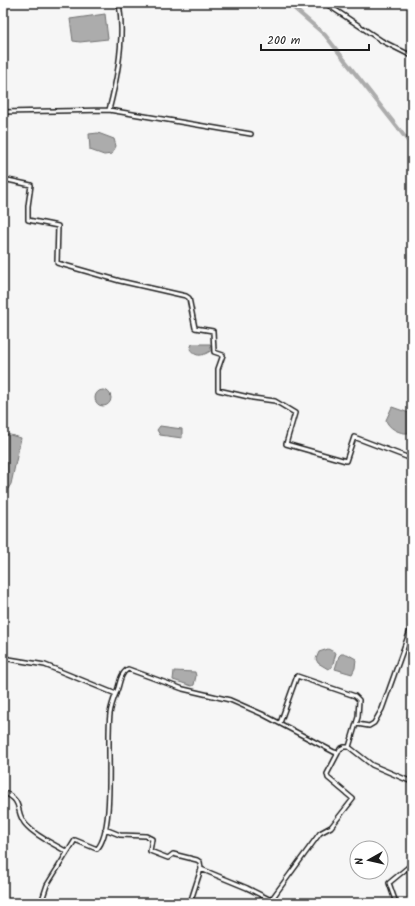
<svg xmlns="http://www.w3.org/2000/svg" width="415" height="906" viewBox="0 0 415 906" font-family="Kalam,sans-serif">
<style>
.water{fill:#acacac;stroke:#727272}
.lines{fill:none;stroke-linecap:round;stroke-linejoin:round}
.canal{stroke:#acacac;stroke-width:4}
.street-casing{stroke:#1c1c1c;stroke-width:6}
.street{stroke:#fff;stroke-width:3}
</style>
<rect width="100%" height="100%" fill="#f6f6f6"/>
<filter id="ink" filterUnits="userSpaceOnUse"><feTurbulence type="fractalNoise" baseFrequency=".025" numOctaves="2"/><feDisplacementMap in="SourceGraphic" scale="8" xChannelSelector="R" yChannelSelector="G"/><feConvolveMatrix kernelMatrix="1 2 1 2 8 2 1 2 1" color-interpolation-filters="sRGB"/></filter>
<g filter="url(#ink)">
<path class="water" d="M105,14L108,39L80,42L73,41L70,19Z
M98,133L114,139L116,146L112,154L104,155L90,150L89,134Z
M192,344H210L212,350C203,356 196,358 190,349Z
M95 398a8 8 0 1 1 16 0a8 8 0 1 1-16 0Z
M392,407L412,414V425L408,433C400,434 388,428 386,420Z
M160,426L182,429V438L160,435L157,430Z
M3,433L21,438L11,484L8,489L3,488Z
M328,649L336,653L332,667L328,669L318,663L316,659L319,652Z
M341,654H347L356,659L355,668L352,674L335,669L339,656Z
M174,671L195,672L196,676L194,685L192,686L173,680Z"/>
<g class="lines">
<path class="canal" d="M288,3L325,35L412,146"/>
<g class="street-casing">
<path id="street" d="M325,3L382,41L412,56
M109,110C118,76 125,38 119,3
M3,112L109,110L251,134
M3,179L31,185L28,206V220L58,226L57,263L120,281L186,296L189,298L195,328L213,331L214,352L223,355L218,369V390L253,398L275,401L295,413L286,444L346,461L354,437L412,459
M3,431L4,430
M3,658L45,665L116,694
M280,723L297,676L355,696L359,700L358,717L349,747
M357,724L369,726L374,723L382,709L412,625
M3,792C26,802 13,812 27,826C37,837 54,844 67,852
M105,829L120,835L146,836L152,839L150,851L168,858L173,854L197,860L200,862L201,869L247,888L271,900
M41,903L47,885L75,840L97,849C116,829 106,744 110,714C111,705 115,696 118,688C120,681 121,673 128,669L183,689L230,700L262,714L334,752L338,753L340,749L344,747H349L372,765L412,782
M190,903L201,869
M274,903L271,900L320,833L331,827L353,799L328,778L327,774L338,753
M396,903L389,883L412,864"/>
</g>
<use href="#street" class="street"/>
</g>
</g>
<rect width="415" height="906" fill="none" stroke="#fff" stroke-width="16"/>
<rect x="8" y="8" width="399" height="890" fill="none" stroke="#1c1c1c" stroke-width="1.5" filter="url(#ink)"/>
<g transform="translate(369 860) rotate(262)"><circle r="19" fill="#ffffff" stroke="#a4a4a4"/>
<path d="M0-3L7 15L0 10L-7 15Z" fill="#1c1c1c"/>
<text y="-6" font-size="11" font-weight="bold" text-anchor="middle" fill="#1c1c1c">N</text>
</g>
<path d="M261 44v6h108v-6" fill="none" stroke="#1c1c1c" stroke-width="2"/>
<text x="267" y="44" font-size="12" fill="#1c1c1c" stroke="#ffffff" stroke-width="3" paint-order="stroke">200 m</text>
</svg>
